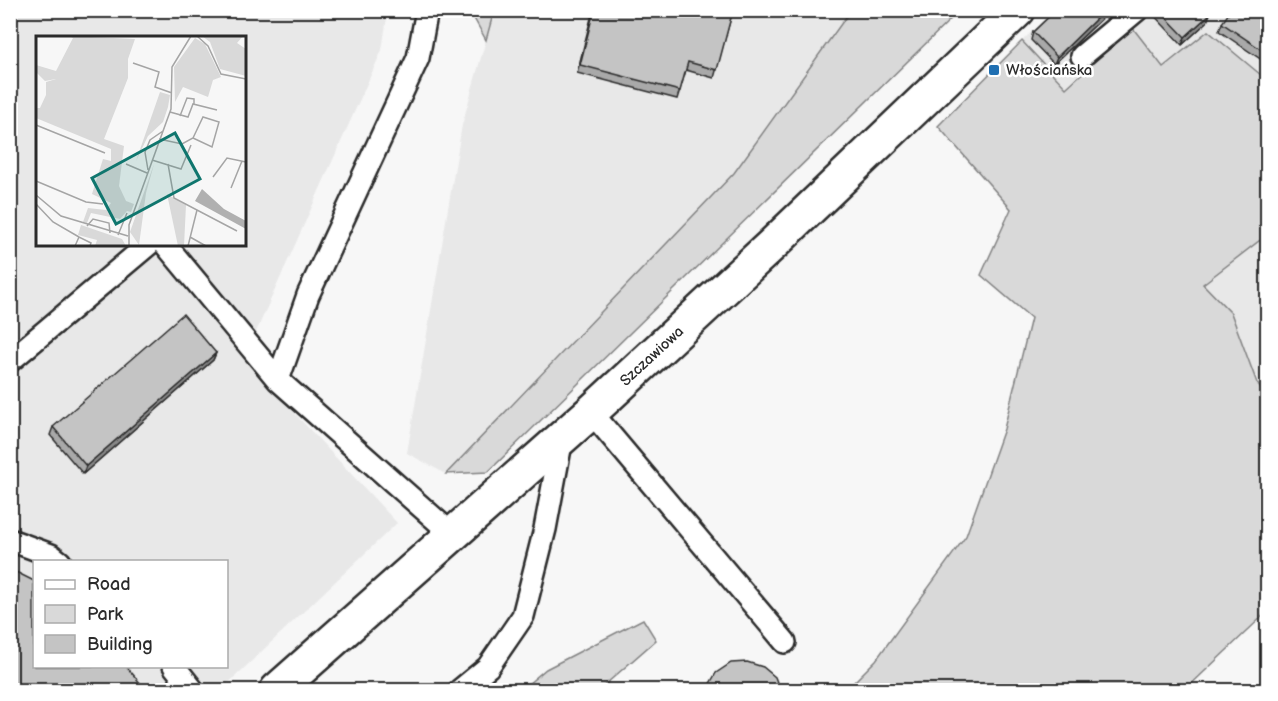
<svg xmlns="http://www.w3.org/2000/svg" width="1278" height="701" viewBox="0 0 1278 701" font-family="'Balsamiq Sans',sans-serif">
<style>
.built{fill:#e8e8e8;fill-rule:evenodd}
.green{fill:#d9d9d9;stroke:#828282;stroke-width:1.5}
.lines{fill:none;stroke-linecap:round;stroke-linejoin:round}
.service-casing{stroke:#2b2b2b;stroke-width:26}
.tertiary-casing{stroke:#2b2b2b;stroke-width:38}
.path{stroke:#2b2b2b;stroke-width:4;stroke-dasharray:4.5 4.5;stroke-linecap:butt}
.service{stroke:#fff;stroke-width:21}
.tertiary{stroke:#fff;stroke-width:33}
.wall{fill:#a9a9a9;stroke:#2b2b2b;stroke-width:1.5}
.shaded-wall{fill:#898989;stroke:#2b2b2b;stroke-width:1.5}
.building{fill:#c4c4c4;stroke:#2b2b2b;stroke-width:1.5}
.poi-dot{fill:#1f6fb2;stroke:#fff;stroke-width:2}
.labels{text-anchor:middle;stroke-width:5;stroke-linejoin:round;paint-order:stroke}
.poi-label{font-size:15px;fill:#2b2b2b;stroke:#fff;text-anchor:start}
.street-label{font-size:15px;fill:#2b2b2b;stroke:#fff}
.inset-road{fill:none;stroke:#a5a5a5;stroke-width:1.5}
.view{fill:#0f766e;fill-opacity:0.15;stroke:#0f766e;stroke-width:3}
.inset-edge{fill:none;stroke:#2b2b2b;stroke-width:3}
</style>
<rect width="100%" height="100%" fill="#f7f7f7"/>
<filter id="ink" filterUnits="userSpaceOnUse"><feTurbulence type="fractalNoise" baseFrequency=".0167" numOctaves="2"/><feDisplacementMap in="SourceGraphic" scale="12" xChannelSelector="R" yChannelSelector="G"/><feConvolveMatrix kernelMatrix="1 2 1 2 8 2 1 2 1" color-interpolation-filters="sRGB"/></filter>
<g filter="url(#ink)">
<path class="built" d="M10,11H388L382,50L244,359L397,523L221,690H11ZM38,38H244V244H38ZM34,562H226V666H34Z
M494,11H851L734,173L446,474L407,453L462,125Z
M1053,11H1267V80L1208,31L1162,67L1132,27L1066,88L1022,41Z
M1267,239V388L1212,327L1202,284L1259,241Z"/>
<path class="green" d="M851,10L959,11L488,472L446,474L734,173Z
M470,11H494L486,40Z
M1132,27L1163,67L1208,31L1267,80V239L1259,241L1203,284L1231,313L1257,383L1267,398V612L1185,690H846L876,660L966,536L1004,429L1031,318L981,275L1011,209L938,126L1022,41L1066,88Z
M643,619L656,640L599,690H521L546,669Z"/>
<g class="lines">
<g class="service-casing">
<path id="service" d="M1082,56L1137,10
M165,244L278,380L453,535
M10,361L149,244
M278,380L308,295L418,58L427,10
M591,412L785,642
M10,540L51,555L60,562
M174,666L193,690
M460,690L488,667L523,616L545,529L562,438"/>
</g>
<g class="tertiary-casing">
<g id="tertiary">
<path id="s1" d="M277,690L591,412L775,242L1018,10"/>
</g>
</g>
<path class="path" d="M1265,690L1268,688"/>
<use href="#service" class="service"/>
<use href="#tertiary" class="tertiary"/>
</g>
<path class="wall" d="M593,10H733L714,78L686,70L677,99L577,73Z
M1056,10H1111L1054,64L1031,40L1033,32Z
M1149,10H1207V22L1182,45Z
M1268,10V64L1219,31L1222,23Z
M216,353L213,360L83,474L50,435L53,427Z"/>
<path class="shaded-wall" d="M1105,10H1111L1054,64L1057,57Z
M1210,14L1207,22L1182,45L1185,37Z
M216,353L213,360L83,474L86,466Z"/>
<path class="building" d="M594,10H733L717,70L688,62L680,91L580,65Z
M1056,10H1105L1057,57L1033,32Z
M1159,10H1207L1210,14L1185,37Z
M1231,10H1268V54L1222,23Z
M183,314L216,353L86,466L53,427Z
M10,569L34,581V666H126L146,690H10Z
M747,662L763,667L775,677L780,690H707L708,687L716,673L731,663Z"/>
</g>
<rect class="poi-dot" x="988" y="64" width="12" height="12" rx="3"/>
<g class="labels">
<g class="poi-label">
<text x="1006" y="75">Włościańska</text>
</g>
<g class="street-label">
<text dy="5" stroke="none"><textPath href="#s1" startOffset="502">Szczawiowa</textPath></text>
</g>
</g>
<g transform="translate(36 36)">
<rect width="210" height="210" fill="#f7f7f7"/>
<path d="M33,0L99,3L92,23V42L68,103L88,110L83,150L90,165L98,168L95,176L91,175L84,183L55,177L51,187L47,186L52,172L70,174L75,167L56,158L67,123L75,125V113L0,82V72H4L10,59V46L20,43L9,45L0,36V29L20,35L37,2ZM166,0H207L201,7L210,13V40L184,33L174,6ZM159,2L169,8L185,41L177,44L172,61L147,51L139,66L138,31ZM124,56L134,59L132,71L127,86L112,100L100,125ZM118,128L110,157L103,209L94,196ZM131,158L150,169L148,210H142ZM45,189L86,203L90,210H59L61,204L42,199Z" fill="#d9d9d9"/>
<path d="M166,153L188,173L210,185V193L159,165Z" fill="#b0b0b0"/>
<path class="inset-road" d="M161,0L172,10L185,38L210,43M97,27L123,36L119,51L136,57M134,76L152,81L157,68L181,74M144,80L151,62L158,63V69M0,89L69,117M123,103L146,108L157,102L167,81L183,86L176,111L157,102M116,124L145,133L155,109M90,128L111,137M132,128L138,162L201,195M112,134L109,116L114,104L127,95M177,141L191,122L210,126M0,145L50,166L67,168M195,152L206,125M0,159L25,180L92,200M0,168L17,186L43,201M51,190L57,183L73,187L74,197M82,199L91,177M154,201L170,210M39,210L43,201L55,207L54,210M93,210V189L135,73L136,31L155,0M152,210L161,174"/>
<path class="view" d="M139,97L164,143L80,188L56,142Z"/>
<rect width="210" height="210" class="inset-edge"/>
</g>
<rect width="1278" height="701" fill="none" stroke="#fff" stroke-width="36"/>
<rect x="18" y="18" width="1242" height="665" fill="none" stroke="#2b2b2b" stroke-width="2" filter="url(#ink)"/>
<rect x="33" y="560" width="195" height="108" fill="#ffffff" stroke="#aaaaaa" stroke-width="1.5"/>
<rect x="45" y="580" width="30" height="9" fill="#ffffff" stroke="#aaaaaa" stroke-width="1.5"/>
<text x="87" y="590" font-size="18" fill="#2b2b2b">Road</text>
<rect x="45" y="605" width="30" height="18" fill="#d9d9d9" stroke="#aaaaaa" stroke-width="1.5"/>
<text x="87" y="620" font-size="18" fill="#2b2b2b">Park</text>
<rect x="45" y="635" width="30" height="18" fill="#c4c4c4" stroke="#aaaaaa" stroke-width="1.5"/>
<text x="87" y="650" font-size="18" fill="#2b2b2b">Building</text>
</svg>
